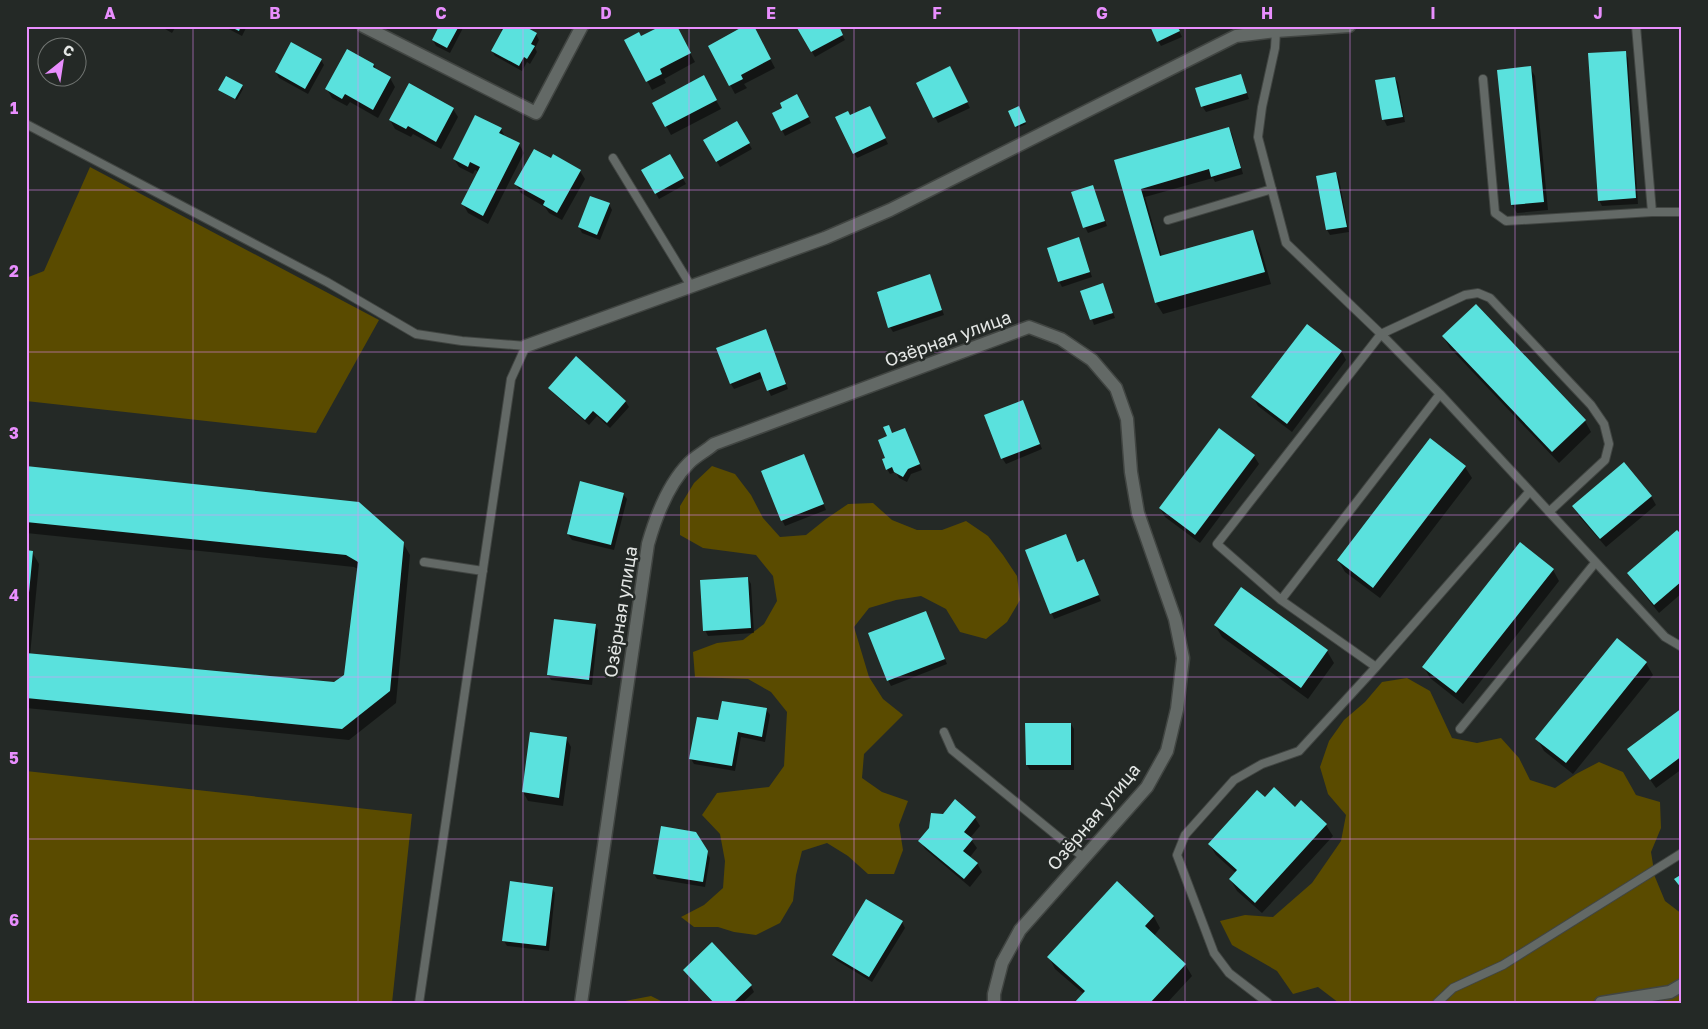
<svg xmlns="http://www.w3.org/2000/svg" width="1708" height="1029" viewBox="0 0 1708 1029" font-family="'Golos Text',sans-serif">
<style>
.green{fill:#5a4b00}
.shadow{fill:#0007}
.building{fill:#5ae1dd}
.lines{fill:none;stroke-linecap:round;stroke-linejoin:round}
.service-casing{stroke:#414542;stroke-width:10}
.minor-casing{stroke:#414542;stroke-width:15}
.service{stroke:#636966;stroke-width:8}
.minor{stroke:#636966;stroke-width:12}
.grid{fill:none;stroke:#e98efe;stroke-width:1;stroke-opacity:0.55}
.labels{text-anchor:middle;stroke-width:5;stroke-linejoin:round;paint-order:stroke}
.street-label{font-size:18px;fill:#e4e7e5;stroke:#242926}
.neatline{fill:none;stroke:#e98efe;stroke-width:2}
.grid-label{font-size:16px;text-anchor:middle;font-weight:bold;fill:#e98efe}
</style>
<rect width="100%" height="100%" fill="#242926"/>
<path class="green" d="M90,167L379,320L316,433L26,401V278L44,271Z
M712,466L735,474L751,495L763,518L780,537L806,535L826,519L848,504L873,503L892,520L917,530H942L966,521L988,536L1003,555L1017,576L1020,600L1007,622L986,639L960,632L946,609L921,596L896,600L869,608L854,627L869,677L883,699L903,715L864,754L862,778L882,792L908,801L899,825L903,850L894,874H868L848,856L827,843L802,851L796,875L793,901L780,923L756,935L734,932L718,927H694L681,917L704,905L723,888L725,861L720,834L702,815L717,793L769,787L784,766L787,712L771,692L748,679L695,677L693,652L717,643L743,640L764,624L777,601L773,576L756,555L703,548L680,535V506L694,483Z
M1407,678L1430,691L1452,738L1477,743L1501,738L1519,758L1530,780L1555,788L1576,774L1599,762L1623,772L1636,795L1660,802L1661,828L1651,852L1655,877L1665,901L1682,914V1003H1437L1432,1001L1421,1003H1339L1318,987L1293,994L1277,971L1232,945L1220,921L1245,915L1273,917L1312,883L1341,841L1346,815L1328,794L1320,767L1329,741L1344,720L1365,702L1382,682Z
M26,771L412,814L392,1003H26Z
M651,996L665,1003H624L625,1001Z"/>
<path class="shadow" d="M160,26H176L172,33Z
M223,26H247L242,36Z
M441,26H464L450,53L436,46L433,40Z
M498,26H521L536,34L539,40L535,48L537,52L530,64L527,62L522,71L495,56L492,51L503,32Z
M676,26L695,62L664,79L666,83L652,90L626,40L641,38Z
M753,26L775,68L744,84L747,88L735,94L709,46Z
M837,26L845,40L815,57L799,29Z
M1177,26L1182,37L1161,46L1158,41Z
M1625,52L1628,58L1638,204L1602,206L1599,200Z
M321,60L324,65L308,94L279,78L276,72Z
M374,65L377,71L390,78L395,87L378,118L350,102L347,106L332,98L327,89Z
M1530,68L1535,76L1548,210L1517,213L1512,205Z
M953,73L970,108L938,123L918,83Z
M1241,75L1249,99L1206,112L1202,106Z
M1395,78L1398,83L1405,122L1387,126L1384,120L1377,81Z
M242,86L243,89L237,100L221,92L220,90Z
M708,86L721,109L671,135L654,103Z
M800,101L811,123L785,136L782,130L784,109Z
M453,109L458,117L441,149L413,134L411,137L395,129L390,120Z
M1020,110L1026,124L1017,128L1016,126Z
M873,113L888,144L857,158L854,153L849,117Z
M737,123L752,149L720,167L705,140Z
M501,129L505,137L519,144L524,153L488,224L468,213L463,204L479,172L475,170L473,174L459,167L454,159Z
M1229,129L1232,134L1243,174L1215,182L1213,178L1145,197L1162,257L1252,232L1259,243L1271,284L1163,314L1156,303L1116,161Z
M670,156L686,184L659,199L643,170Z
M551,160L580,171L585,179L562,220L549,213L545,207L521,193L516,184Z
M1336,174L1339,179L1349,232L1330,235L1327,230L1318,177Z
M1095,192L1107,226L1088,233L1085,227Z
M609,204L612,210L600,240L582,233L579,227Z
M1081,244L1092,277L1062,287L1059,281Z
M930,276L944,315L893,332L890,327Z
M1103,284L1115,318L1094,325L1082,291Z
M1307,326L1342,352L1346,360L1292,432L1258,406L1253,397Z
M768,336L788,389L771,396L763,378L734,389L731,384Z
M1443,336L1585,421L1591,432L1559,463L1450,348Z
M550,388L625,401L629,407L610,428L597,416L589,425L553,393Z
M1023,401L1042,449L1006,464L1002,458Z
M908,435L922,470L911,474L907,482L899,478L896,472L890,474L887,469L886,459Z
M1254,456L1259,464L1200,543L1165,517L1160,508Z
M806,461L826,510L785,526L782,520Z
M26,467L403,543L410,555L396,703L349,740L26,708V552H32L39,564L30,655L334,683L345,676L358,569L354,567L26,533Z
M1465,467L1472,478L1380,598L1345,572L1338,560Z
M623,494L627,499L614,550L572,540L568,534Z
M1651,496L1656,505L1606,547L1578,515L1574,506Z
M1682,537V593L1659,613L1634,582L1629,574Z
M1027,551L1077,564L1084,561L1101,601L1054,619Z
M1553,570L1559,581L1463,704L1430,678L1424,667Z
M748,578L751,584L754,633L708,636L705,630Z
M1241,589L1327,651L1334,663L1308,699L1222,637L1215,625Z
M926,612L947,664L891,686L888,680Z
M595,625L598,630L592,685L551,680L548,675Z
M1617,640L1646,663L1653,675L1573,774L1544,751L1537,739Z
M766,709L770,715L765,742L741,737L735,771L694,764L691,759L720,722Z
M1682,710V769L1656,788L1634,757Z
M1071,724L1074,729V770H1030L1027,765Z
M531,733L566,738L571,747L563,806L528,801L523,792Z
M1265,799L1295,808L1326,825L1333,836L1262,913L1237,891L1230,879L1236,873L1216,855L1209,844Z
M975,818L980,826L970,838L977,848L970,857L977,863L982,872L970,887L925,849L920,841Z
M696,833L710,858L705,887L657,879L654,874Z
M1117,883L1154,917L1160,928L1154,936L1185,964L1192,976L1167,1003H1076L1084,994L1055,969L1049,957Z
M552,888L555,893L549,951L507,946L504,941Z
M902,922L905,928L872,982L836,960L833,955Z
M712,944L751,986L754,992L742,1003H713L685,970Z"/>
<path class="building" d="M229,26H241L239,31Z
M439,26H459L447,48L432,40Z
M498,26H524L537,33L531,44L535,46L527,59L524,57L519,66L491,51L503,29Z
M661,26H677L691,53L660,69L662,74L646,82L624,40L639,32L641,36Z
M744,26H754L771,59L741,75L743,79L729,86L708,46Z
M801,26H839L843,35L811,52L797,28Z
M1150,26H1177L1180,31L1157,42Z
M291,42L322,59L305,89L275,72Z
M347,49L374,64L373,67L391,77L373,110L345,94L342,99L325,89Z
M1626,51L1636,198L1598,201L1588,53Z
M950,66L968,102L933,118L916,83Z
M1531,66L1544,202L1511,205L1497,70Z
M1241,74L1247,93L1201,107L1195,88Z
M704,75L717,100L665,127L652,103Z
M226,76L243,85L235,99L218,90Z
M1395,77L1403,117L1382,120L1375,80Z
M409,83L454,108L436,142L408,126L406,129L389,120Z
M797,94L809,117L781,131L772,113L782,108L780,103Z
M870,106L886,138L853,154L835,117L848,111L850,115Z
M1019,106L1026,122L1015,127L1008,111Z
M475,115L502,128L499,133L520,143L483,216L461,204L480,167L470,162L468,167L453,159Z
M737,121L750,143L716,162L703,140Z
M1229,127L1241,168L1211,177L1209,169L1141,189L1160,256L1253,230L1265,272L1155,303L1114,160Z
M534,149L551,158L553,154L581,170L557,213L543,205L545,201L514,184Z
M670,154L684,178L655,194L641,170Z
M1336,172L1347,227L1326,230L1316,176Z
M1093,185L1105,221L1083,228L1071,192Z
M590,196L610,203L597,235L578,227Z
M1079,237L1090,272L1058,282L1047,248Z
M930,274L942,310L888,328L877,292Z
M1103,283L1113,313L1090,320L1080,291Z
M1476,304L1586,420L1552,452L1442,336Z
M1307,324L1342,351L1287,424L1251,397Z
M766,329L786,384L767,391L760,372L730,384L716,348Z
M576,356L626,401L607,423L593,411L585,420L548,388Z
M1023,400L1040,444L1001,459L984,415Z
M889,425L892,433L905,428L920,464L908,469L903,477L894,472L892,467L886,470L882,459L885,458L878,440L887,436L883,427Z
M1219,428L1255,455L1195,535L1159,508Z
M1430,438L1466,466L1373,588L1337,560Z
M804,454L824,504L781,521L761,471Z
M1624,462L1652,496L1600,539L1572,506Z
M26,466L359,502L404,542L390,691L342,729L26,698V653L334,682L344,675L358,562L346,555L26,522Z
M580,481L624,493L611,545L567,534Z
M1677,530L1682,535V581L1654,605L1627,573Z
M1066,534L1077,562L1084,559L1099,595L1050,614L1025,550Z
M1520,542L1554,569L1456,693L1422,667Z
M26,550L33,551L28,603H26Z
M748,577L751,628L703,631L700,580Z
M1241,587L1328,650L1301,688L1214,625Z
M926,611L945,659L887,681L868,633Z
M554,619L596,624L589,680L547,675Z
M1617,638L1647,662L1566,763L1535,739Z
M722,701L767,708L762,737L738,732L732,766L689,759L697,717L718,720Z
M1682,708V756L1650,780L1627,749Z
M1025,723H1071V765H1026Z
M530,732L567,737L559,798L522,792Z
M1274,787L1295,807L1301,800L1327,824L1255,903L1229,879L1237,870L1208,844L1257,790L1265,797Z
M955,799L976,817L964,832L973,839L963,851L978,863L964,879L918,841L929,828L931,813L943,814Z
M661,826L696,832L708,851L703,882L653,874Z
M1682,874V889L1674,879Z
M510,881L553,887L546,946L502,941Z
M1117,881L1154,916L1145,926L1186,964L1150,1003H1074L1085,991L1047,957Z
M866,899L903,921L869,977L832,955Z
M712,942L752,985L733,1003H714L683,970Z"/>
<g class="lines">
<g class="service-casing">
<path id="service" d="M1276,31L1275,48L1262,107L1258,137L1286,243L1381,334L1440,394L1665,637L1682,647
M1483,79L1495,213L1506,221L1652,212L1636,26
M26,124L327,282L416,334L462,341L526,346L511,379L419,1003
M613,158L691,286
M1652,212H1682
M1168,220L1272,189
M1440,394L1281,600L1217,544L1381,334L1465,295L1478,293L1490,298L1591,405L1604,424L1609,444L1605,460L1549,512
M424,562L483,571
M1281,600L1376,667L1530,491
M1460,729L1595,563
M944,732L952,750L1083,857
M1268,1003L1229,973L1214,953L1177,855L1185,835L1234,780L1262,764L1299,751L1376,667
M1437,1003L1453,988L1503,965L1682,853"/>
</g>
<g class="minor-casing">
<path id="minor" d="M363,26L536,113L582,26
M526,346L825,238L890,210L1236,36L1276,31L1349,26
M581,1003L648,544C656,516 668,484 689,463C696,456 706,451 714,444L1029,327L1061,339L1092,360L1116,388L1127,419L1131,472L1138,513L1175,619L1183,658L1177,709L1167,751L1147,787L1020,930L1002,963L994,994V1003
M1601,1003L1670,992L1682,985"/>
</g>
<use href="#service" class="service"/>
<use href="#minor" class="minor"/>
</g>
<path class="grid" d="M193,26V1003M358,26V1003M523,26V1003M689,26V1003M854,26V1003M1019,26V1003M1185,26V1003M1350,26V1003M1515,26V1003M26,190H1682M26,352H1682M26,515H1682M26,677H1682M26,839H1682"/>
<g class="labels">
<g class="street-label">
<text transform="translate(948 339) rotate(-20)" y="6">Озёрная улица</text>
<text transform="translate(621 612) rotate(-81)" y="6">Озёрная улица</text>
<text transform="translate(1094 817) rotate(-50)" y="6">Озёрная улица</text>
</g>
</g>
<rect width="1708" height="1029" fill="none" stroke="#242926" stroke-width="55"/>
<g transform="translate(62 62) rotate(30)"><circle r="24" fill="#242926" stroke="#717572"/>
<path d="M0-4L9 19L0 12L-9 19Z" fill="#e98efe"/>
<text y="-8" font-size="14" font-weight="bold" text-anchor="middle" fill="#e4e7e5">С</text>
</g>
<rect x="28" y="28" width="1652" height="974" class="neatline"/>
<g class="grid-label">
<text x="110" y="19">A</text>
<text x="275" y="19">B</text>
<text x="441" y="19">C</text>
<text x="606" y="19">D</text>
<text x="771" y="19">E</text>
<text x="937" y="19">F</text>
<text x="1102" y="19">G</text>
<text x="1267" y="19">H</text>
<text x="1433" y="19">I</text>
<text x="1598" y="19">J</text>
<text x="14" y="114">1</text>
<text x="14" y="277">2</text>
<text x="14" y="439">3</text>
<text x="14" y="601">4</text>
<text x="14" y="764">5</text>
<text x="14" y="926">6</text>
</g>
</svg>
